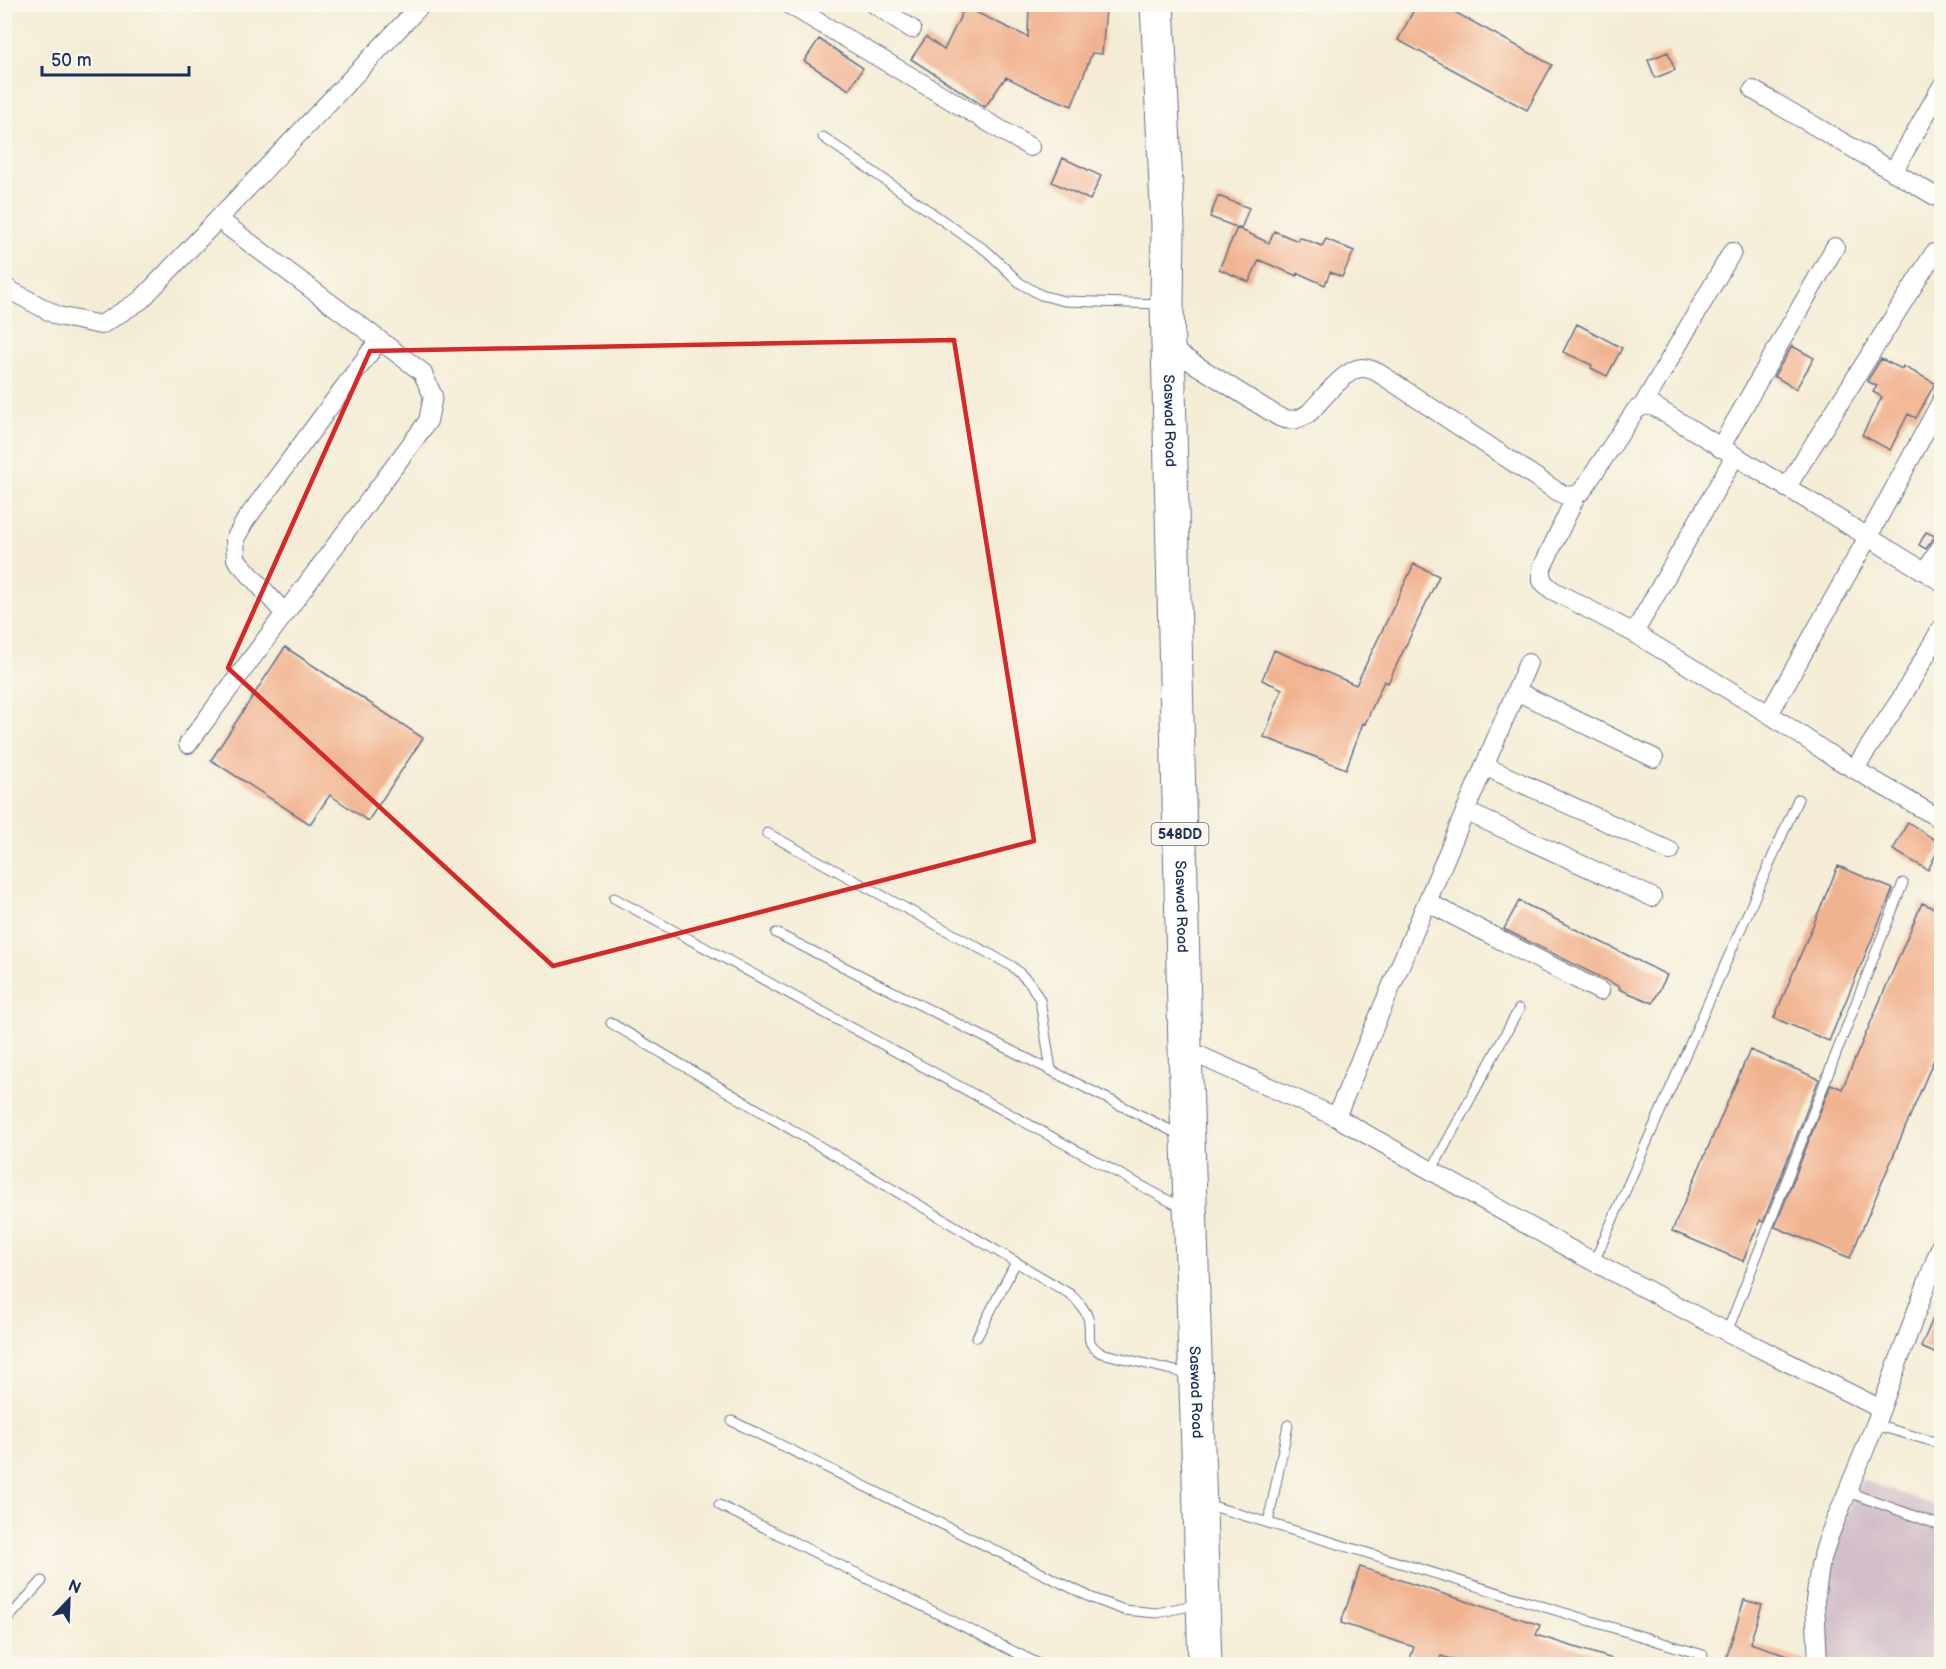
<svg xmlns="http://www.w3.org/2000/svg" width="1946" height="1669" viewBox="0 0 1946 1669" font-family="'Balsamiq Sans',sans-serif">
<style>
.industrial{fill:#d2bdc8}
.building{fill:#f1b28f}
.lines{fill:none;stroke-linecap:round;stroke-linejoin:round}
.lane-casing{stroke:#677188;stroke-width:11}
.street-casing{stroke:#677188;stroke-width:20}
.highway-casing{stroke:#677188;stroke-width:35}
.lane{stroke:#fff;stroke-width:9}
.street{stroke:#fff;stroke-width:18}
.highway{stroke:#fff;stroke-width:33}
.marked{fill:none;stroke:#d62828;stroke-width:4.5;stroke-linejoin:round}
.labels{text-anchor:middle;stroke-width:4.5;stroke-linejoin:round;paint-order:stroke}
.shield{fill:#fbf7ec;stroke:#5e6b89;stroke-width:1.5}
.shield-label{font-size:14px;font-weight:bold;fill:#1b2f5e}
.street-label{font-size:15px;fill:#1b2f5e;stroke:#fbf7ec}
</style>
<rect width="100%" height="100%" fill="#fbf7ec"/>
<filter id="ink" filterUnits="userSpaceOnUse"><feTurbulence type="fractalNoise" baseFrequency=".0167" numOctaves="2"/><feDisplacementMap in="SourceGraphic" scale="12" xChannelSelector="R" yChannelSelector="G"/><feConvolveMatrix kernelMatrix="1 2 1 2 8 2 1 2 1" color-interpolation-filters="sRGB"/></filter>
<filter id="wash" filterUnits="userSpaceOnUse"><feTurbulence type="fractalNoise" baseFrequency=".008" numOctaves="4" result="noise"/><feDisplacementMap in="SourceGraphic" scale="24" xChannelSelector="R" yChannelSelector="G"/><feGaussianBlur stdDeviation="1.35" result="paint"/><feColorMatrix in="noise" values="0 0 0 0 0 0 0 0 0 0 0 0 0 0 0 0 0 1.4 0 .05"/><feComposite in="paint" operator="in"/></filter>
<g filter="url(#wash)">
<rect width="100%" height="100%" fill="#f4ecd5"/>
<path class="industrial" d="M1862,1480L1941,1508V1664H1823V1565Z"/>
<g id="blocks">
<path class="building" d="M1029,4H1099V8L1106,9L1102,54L1092,53L1072,106L1036,92L1006,77L985,107L911,59L926,37L944,50L965,7L1028,37Z
M1417,4H1440L1552,65L1527,110L1398,40Z
M819,39L863,68L849,90L804,61Z
M1668,52L1675,70L1655,78L1648,60Z
M1063,158L1101,176L1090,200L1052,182Z
M1218,196L1249,208L1241,229L1210,217Z
M1237,228L1269,243L1274,231L1298,241L1299,237L1322,246L1326,239L1354,251L1342,277L1330,272L1325,285L1298,273L1297,276L1259,260L1249,282L1219,269Z
M1577,324L1622,348L1607,376L1591,368L1592,365L1563,352Z
M1792,346L1814,358L1796,389L1774,376Z
M1881,359L1902,369L1903,366L1935,383L1916,418L1908,414L1890,450L1862,435L1882,397L1873,392L1877,386L1867,381Z
M1926,532L1935,536L1926,549L1919,545Z
M1414,564L1439,576L1388,683L1384,681L1365,724L1363,723L1346,769L1264,737L1282,689L1262,680L1274,650L1356,685Z
M285,647L423,738L368,821L330,795L310,824L211,760Z
M1908,822L1941,844L1928,870L1893,850Z
M1838,866L1893,889L1829,1041L1774,1018Z
M1519,901L1667,975L1653,1003L1619,989L1620,987L1504,929Z
M1922,903L1941,911V1043L1850,1258L1775,1227L1831,1084L1842,1089Z
M1750,1050L1819,1079L1763,1222L1760,1220L1743,1261L1672,1231Z
M1941,1299V1356L1921,1347Z
M1360,1567L1540,1625L1536,1635L1619,1661L1618,1665H1469L1441,1656L1438,1665H1408L1414,1647L1341,1623Z
M1744,1600L1762,1605L1750,1643L1807,1661V1665H1724Z"/>
</g>
</g>
<g filter="url(#ink)">
<use href="#blocks" fill-opacity="0" stroke="#677188" stroke-width="1.5"/>
<g class="lines">
<g class="lane-casing">
<path id="lane" d="M823,137L988,252L1020,283L1041,295L1064,301L1161,304
M767,833L1012,966L1030,983L1040,1000L1051,1070
M614,898L1184,1209
M776,933L1182,1136
M611,1023L1070,1294C1077,1301 1085,1308 1088,1318C1093,1335 1082,1341 1101,1353L1188,1374
M1431,1171L1519,1009
M1594,1262L1798,799
M1727,1332L1903,883
M977,1337L1016,1262
M732,1421L1092,1598L1124,1610L1157,1613L1198,1604
M1875,1425L1942,1444
M1848,1492L1942,1526
M1206,1504L1703,1655
M719,1505L1039,1664
M1268,1523L1288,1425
M4,1623L42,1581"/>
</g>
<g class="street-casing">
<path id="street" d="M788,4L1030,147
M874,4L912,29
M1753,90L1942,200
M1893,172L1942,86
M4,287L58,316L101,325L141,300L422,4
M1169,348L1279,417C1291,422 1299,420 1309,413C1321,401 1346,367 1363,368C1371,368 1379,373 1385,377L1555,490C1565,496 1572,499 1582,491L1635,411L1643,405L1655,407L1942,582
M1643,405L1732,252
M1720,448L1835,247
M1786,488L1934,253
M1576,496L1542,568V581L1552,590L1634,633L1769,714L1835,758L1942,820
M1925,572L1942,545
M285,614L236,559L235,539L245,521L379,340
M1634,633L1735,456
M1516,691L1654,758
M1769,714L1868,537L1942,400
M188,744L428,421L433,396L422,372L218,219
M1484,766L1670,851
M1855,768L1902,697L1942,627
M1465,811L1652,897
M1427,902L1600,991
M1185,1049L1336,1117L1577,1253L1727,1332L1881,1409
M1336,1117L1528,663
M1818,1664L1815,1601L1820,1565L1829,1536L1875,1425L1942,1242"/>
</g>
<g class="highway-casing">
<g id="highway">
<path id="s1" d="M1157,4L1168,226L1167,304L1185,1049L1205,1664"/>
</g>
</g>
<use href="#lane" class="lane"/>
<use href="#street" class="street"/>
<use href="#highway" class="highway"/>
</g>
</g>
<path class="marked" d="M954,340L1034,841L553,966L228,668L370,351Z"/>
<g class="labels">
<rect class="shield" x="1151.5" y="823" width="57" height="22" rx="4.5"/>
<g class="shield-label">
<text x="1180" y="839">548DD</text>
</g>
<g class="street-label">
<text dy="5" stroke="none"><textPath href="#s1" startOffset="417">Saswad Road</textPath></text>
<text dy="5" stroke="none"><textPath href="#s1" startOffset="903">Saswad Road</textPath></text>
<text dy="5" stroke="none"><textPath href="#s1" startOffset="1389">Saswad Road</textPath></text>
</g>
</g>
<rect width="1946" height="1669" fill="none" stroke="#fbf7ec" stroke-width="24"/>
<g transform="translate(69 1600) rotate(23)" stroke="#fbf7ec" stroke-width="4.5" paint-order="stroke">
<path d="M0-4.5L10 22L0 15L-10 22Z" fill="#1b2f5e"/>
<text y="-9" font-size="16" font-weight="bold" text-anchor="middle" fill="#1b2f5e">N</text>
</g>
<path d="M42 66v9h147v-9" fill="none" stroke="#1b2f5e" stroke-width="3"/>
<text x="51" y="66" font-size="18" fill="#1b2f5e" stroke="#fbf7ec" stroke-width="4.5" paint-order="stroke">50 m</text>
</svg>
